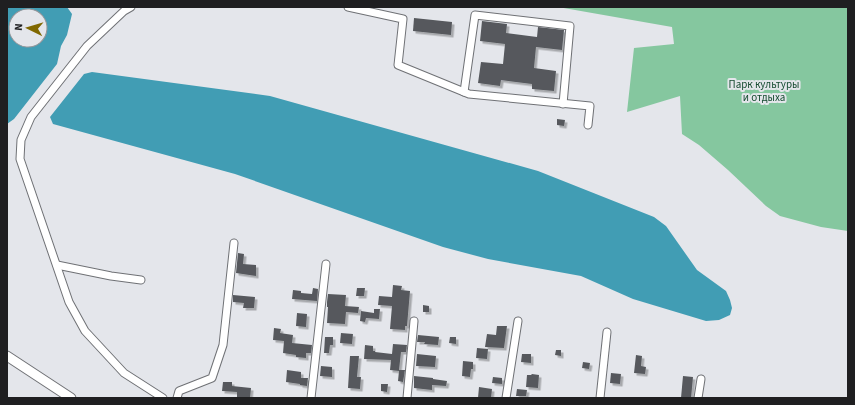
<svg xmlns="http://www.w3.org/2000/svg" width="855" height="405" font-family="'Source Sans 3',sans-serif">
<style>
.green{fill:#85c79f}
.water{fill:#419db4;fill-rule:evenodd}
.building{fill:#56595d;filter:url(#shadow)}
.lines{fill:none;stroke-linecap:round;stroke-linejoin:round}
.minor-casing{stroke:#6f7175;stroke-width:9}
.major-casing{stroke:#6f7175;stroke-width:11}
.minor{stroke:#fff;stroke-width:7}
.major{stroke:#fff;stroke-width:9}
.labels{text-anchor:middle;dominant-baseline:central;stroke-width:4;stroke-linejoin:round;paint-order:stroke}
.park-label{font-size:11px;fill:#154b30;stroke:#e4e6eb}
</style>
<defs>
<filter id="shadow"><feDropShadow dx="2.5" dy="2.5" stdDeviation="0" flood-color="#0004"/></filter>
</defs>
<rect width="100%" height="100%" fill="#e4e6eb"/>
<path class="green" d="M558 7H848V231L821 227 780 216 766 206 728 170 699 145 682 134 680 96 627 112 634 48 674 44 672 27Z"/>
<g class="water">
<path d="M7 7H67L72 14 67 35 61 46 57 64 14 119 7 124ZM16 16H40V40H16Z"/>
<path d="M92 72 270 96 538 171 654 217 666 226 697 270 726 291 730 300 732 308 730 315 719 320 706 321 633 299 581 276 488 259 443 247 235 174 53 124 50 117 84 74Z"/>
</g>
<g class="building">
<path d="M414 18 452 22 451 35 413 31Z"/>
<path d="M482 21 507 24 506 33 537 37 538 27 564 30 562 50 536 47 534 68 556 71 554 91 532 89V84L501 80 500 86 478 83 481 62 503 64 505 44 480 41Z"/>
<path d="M557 119 565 120 564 126 557 125Z"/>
<path d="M238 253 244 254 243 264 256 265V276L236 273Z"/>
<path d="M393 285 402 286 401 290 410 291 407 326H405V330L390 329 392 306 378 305 379 296 392 297Z"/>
<path d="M313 288 318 289 317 301 292 299 293 290 301 291V293L312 294Z"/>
<path d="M357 288H365L364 296H356Z"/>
<path d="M328 294 346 295 345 306 359 307 358 313 346 312 345 324 327 323 328 307H327V302Z"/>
<path d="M233 295 255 297 254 308H243L244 303 233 302Z"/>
<path d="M423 305 429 306V312H423Z"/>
<path d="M374 309H380L379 319 366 318 365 322 360 321 361 311 374 313Z"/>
<path d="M297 313 307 314 306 327 296 326Z"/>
<path d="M497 326H507L504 348 485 347 487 334 496 335Z"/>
<path d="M274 328 281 329 280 333 293 335 292 343 312 345 311 353H306V358L296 357V355L283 353 284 341 273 340Z"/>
<path d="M341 333 353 334 352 344 340 343Z"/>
<path d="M418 335 439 337 438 345 424 344 425 342H417Z"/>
<path d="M325 337H333V345H330L329 353H324Z"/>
<path d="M450 337H456V344L449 343Z"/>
<path d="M393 344 407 345 406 352H401L399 370H405L403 382 398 381 399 371 390 370 391 360 364 359 365 345 373 346V351H375V352L392 354Z"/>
<path d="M477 348 488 349 487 359 476 358Z"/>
<path d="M556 350H561V356L555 355Z"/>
<path d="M417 354 436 356 435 367 416 366Z"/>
<path d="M522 354H531V363L521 362Z"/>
<path d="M636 355 642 356 641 366 646 367 645 374 634 373Z"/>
<path d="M350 356H359L357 377H361L360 389 348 388Z"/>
<path d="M463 361 473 362V369H471L470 377 462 376Z"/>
<path d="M583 362 590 363 589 369 582 368Z"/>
<path d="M321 366 332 367V377L320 376Z"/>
<path d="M287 370 301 372V378H308L307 386 300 385V384L286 382Z"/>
<path d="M611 373 621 374 620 384 610 383Z"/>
<path d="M532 374 539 375 538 388 526 387 527 375H531Z"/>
<path d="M414 376 433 378V379L447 381 446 386 432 385V390L414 388Z"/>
<path d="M683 376 693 377 691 398H681Z"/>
<path d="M493 377 502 378V384L492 383Z"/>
<path d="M223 382H232V386L251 388 250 398H237V392L222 391Z"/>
<path d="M381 384H388L387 392 381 391Z"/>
<path d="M479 387 492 389 491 398H478Z"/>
<path d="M517 389 527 390 526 396H516Z"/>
</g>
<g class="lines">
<g class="minor-casing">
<g id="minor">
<path d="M131 7 124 11 87 46 31 117 21 140 20 159 69 302 85 331 124 373 163 398"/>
<path d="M348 7 403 19 398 65 469 94 590 106 588 125"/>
<path d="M464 92 475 15 570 26 563 104"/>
<path d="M57 265 111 276 141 280"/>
<path d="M177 398 179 391 212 378 223 345 234 243"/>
<path d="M311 398 326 264"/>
<path d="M407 398 414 321"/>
<path d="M506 398 518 321"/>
<path d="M600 398 607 332"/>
<path d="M698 398 701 379"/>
</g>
</g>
<g class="major-casing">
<path id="major" d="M7 356 71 398"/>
</g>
<use href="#minor" class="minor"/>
<use href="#major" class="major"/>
</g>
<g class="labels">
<g class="park-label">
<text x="764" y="84">Парк культуры<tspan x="764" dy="13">и отдыха</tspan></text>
</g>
</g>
<rect width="855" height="405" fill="none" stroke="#1f1f21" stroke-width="16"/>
<g transform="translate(28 28) rotate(275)"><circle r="19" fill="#e4e6eb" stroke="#95969a"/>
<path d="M0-3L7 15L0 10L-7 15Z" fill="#806800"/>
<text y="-6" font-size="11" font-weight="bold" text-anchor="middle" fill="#1f1f21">N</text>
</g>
</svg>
